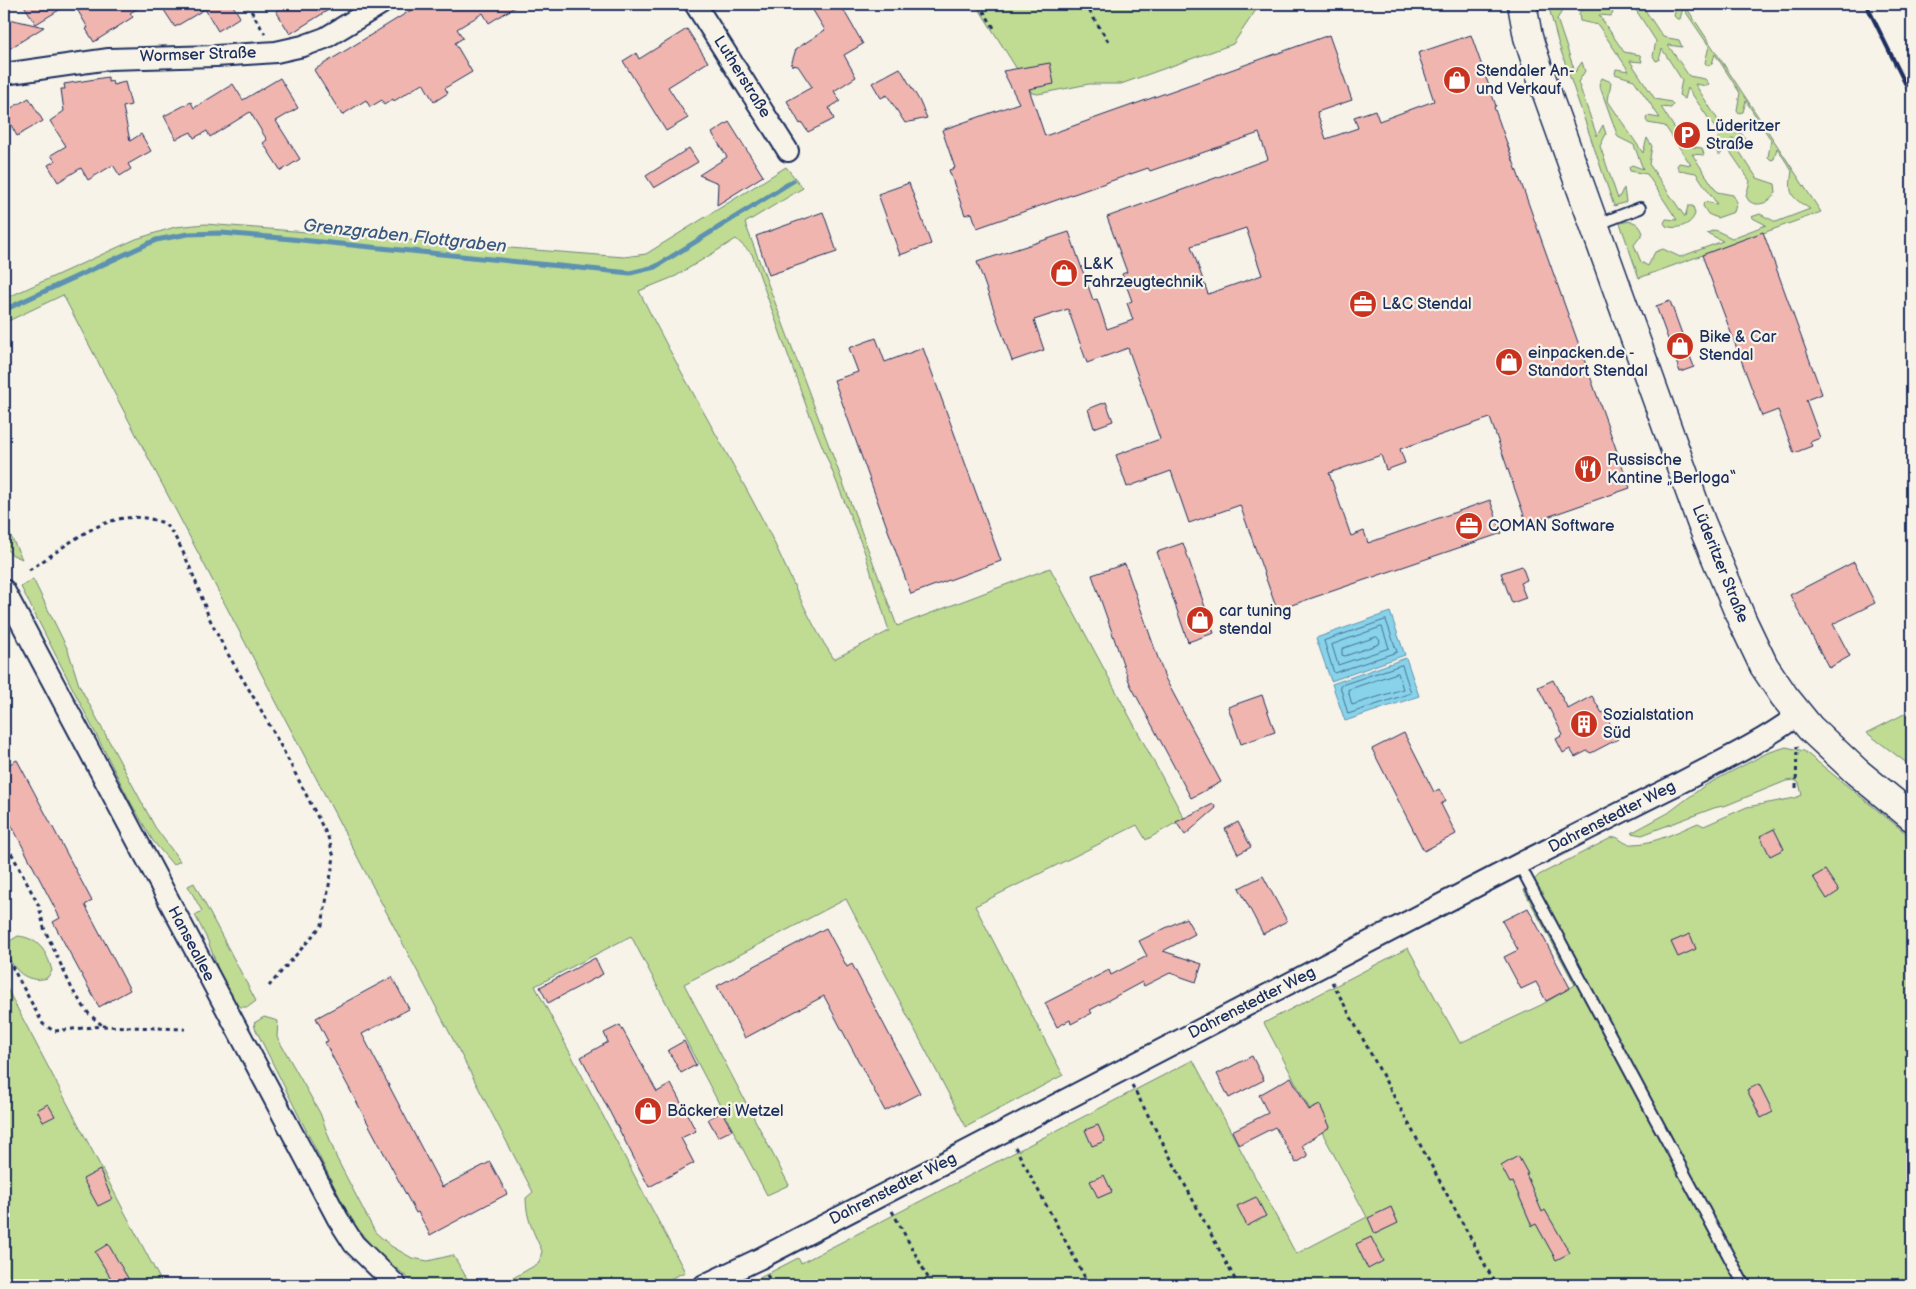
<svg xmlns="http://www.w3.org/2000/svg" width="1916" height="1289" font-family="'Balsamiq Sans',sans-serif">
<style>
.green{fill:#c0db92;stroke:#6e8578;fill-rule:evenodd}
.water{fill:#88d3e9;stroke:#5c91b1}
.lines{fill:none;stroke-linecap:round;stroke-linejoin:round}
.shore{stroke:#477196;stroke-width:1}
.stream{stroke:#5c91b1;stroke-width:5}
.building{fill:#f0b5af;stroke:#1b2f5e;fill-rule:evenodd}
.lane-casing{stroke:#1b2f5e;stroke-width:14}
.street-casing{stroke:#1b2f5e;stroke-width:24}
.secondary-casing{stroke:#1b2f5e;stroke-width:31}
.path{stroke:#1b2f5e;stroke-width:3;stroke-dasharray:4 4;stroke-linecap:butt}
.lane{stroke:#f7f3e8;stroke-width:10}
.street{stroke:#f7f3e8;stroke-width:20}
.secondary{stroke:#f7f3e8;stroke-width:28}
.rail{stroke:#1b2f5e;stroke-width:4}
.labels{text-anchor:middle;dominant-baseline:central;stroke-width:4.5;stroke-linejoin:round;paint-order:stroke}
.street-label{font-size:16px;fill:#1b2f5e;stroke:#f7f3e8}
.poi-label{font-size:16px;fill:#1b2f5e;stroke:#f7f3e8;text-anchor:start}
.water-label{font-size:18px;font-style:italic;fill:#365881;stroke:#f7f3e8}
</style>
<rect width="100%" height="100%" fill="#f7f3e8"/>
<filter id="ink" filterUnits="userSpaceOnUse"><feTurbulence type="fractalNoise" baseFrequency=".02" numOctaves="2"/><feDisplacementMap in="SourceGraphic" scale="10" xChannelSelector="R" yChannelSelector="G"/><feConvolveMatrix kernelMatrix="1 2 1 2 8 2 1 2 1" color-interpolation-filters="sRGB"/></filter>
<g filter="url(#ink)">
<g class="green">
<path d="M976 4H1260L1233 44 1121 84H1089L1038 94 1032 93Z"/>
<path d="M1548 4H1563L1564 8 1557 19 1575 72 1582 62 1585 71 1578 82 1597 136 1603 125 1606 134 1600 146 1618 199 1624 188 1626 202 1614 206 1558 42Z"/>
<path d="M1587 4H1607L1613 13 1611 16 1599 15 1624 52 1640 55 1642 62 1630 61 1655 99 1671 102 1673 105 1671 108 1661 107 1686 146 1702 148 1704 155 1692 154 1717 192 1733 195 1737 202 1734 212 1717 218 1708 214 1703 206 1704 202 1717 204 1696 173 1679 170 1677 166 1679 163 1691 165 1665 126 1648 123 1646 120 1647 116 1660 118 1634 80 1615 74 1616 69 1629 71 1598 25 1580 21 1579 13Z"/>
<path d="M1632 4H1641L1663 37 1679 40 1682 47 1668 45 1689 76 1705 79 1709 84 1707 86 1695 84 1725 131 1742 134 1747 142 1731 139 1757 178 1775 184 1776 192C1771 202 1758 208 1749 201L1746 196 1750 181 1724 143 1721 154H1718L1715 149 1719 134 1688 88 1685 99 1679 95 1682 80 1662 49 1659 60 1656 61 1653 56 1656 41Z"/>
<path d="M1677 4H1684L1821 212 1639 278 1620 223C1632 220 1638 221 1643 233L1634 245 1641 262 1648 266 1655 252 1663 249 1680 257 1723 241 1707 233 1715 230 1732 238 1766 225 1751 217 1760 214 1776 222 1810 209C1791 197 1788 195 1792 171L1777 148 1774 159 1771 160 1768 157 1771 140 1746 101 1743 112 1739 113 1737 110 1740 93 1715 54 1712 64 1708 66 1705 63 1709 46 1683 8 1680 19H1677L1674 16Z"/>
<path d="M1602 78 1611 82 1608 101 1643 153 1647 138 1652 146 1649 164 1685 217 1688 206H1693L1695 214C1691 226 1676 230 1666 226L1664 223 1666 219 1677 220 1647 174 1630 171 1629 167 1632 165 1643 169 1634 145 1618 137 1599 84Z"/>
<path d="M786 167 803 188 745 223 897 626 1050 568 1184 818 1146 840 1137 825 975 906 1063 1075 966 1127 846 899 684 984 789 1185 767 1195 631 936 535 986 685 1272 657 1285H501L539 1263 542 1251C534 1233 526 1219 526 1198L533 1192 63 295 4 323V299L136 239 175 227 205 224 624 257 646 254ZM736 239 752 254 807 408 865 553 889 631 834 659C806 618 788 569 765 524 724 446 678 370 639 291L676 276Z"/>
<path d="M4 522 22 559 11 554 4 546Z"/>
<path d="M33 579 68 650 79 685 155 827 180 861 173 865 153 841 131 803 21 587Z"/>
<path d="M1912 710V767L1867 733Z"/>
<path d="M1786 747 1804 751 1912 838V1285H1748L1533 881 1539 875 1611 838 1616 837C1622 840 1625 845 1633 844 1654 844 1679 831 1698 823L1704 826 1747 807 1795 798 1802 795 1799 783 1794 780 1786 781 1727 805 1714 808 1642 835 1631 833 1668 813 1704 786 1767 753Z"/>
<path d="M194 883 256 1001 248 1007H241L236 1004 223 983 208 941 195 915 202 911 188 886Z"/>
<path d="M1526 888 1739 1285H746L798 1258 801 1263 1193 1060 1296 1254 1367 1217 1264 1023 1408 948 1460 1043 1541 1005 1575 985 1524 890Z"/>
<path d="M18 936C38 938 47 951 52 971L47 978C24 985 8 965 5 944Z"/>
<path d="M4 983 163 1285H4Z"/>
<path d="M264 1017 278 1021 277 1037 320 1113 337 1159 375 1232 391 1246 412 1258 428 1261 453 1255 471 1285H416L373 1248 351 1220 255 1028 254 1023Z"/>
</g>
<g class="water">
<path d="M1390 612 1405 655 1331 681 1316 638Z"/>
<path d="M1406 658 1419 696 1345 721 1332 684Z"/>
</g>
<g class="lines">
<g class="shore">
<path d="M1386 620 1397 652 1334 673 1324 641Z"/>
<path d="M1382 627 1389 648 1338 665 1332 645Z"/>
<path d="M1377 637 1380 641 1379 644 1345 656 1342 655V649Z"/>
<path d="M1402 665 1411 693 1348 714 1340 686Z"/>
<path d="M1398 673 1403 689 1352 705 1348 690Z"/>
</g>
<path class="stream" d="M4 310 156 240 188 234 222 233 281 238 630 273 655 267 793 181"/>
</g>
<g class="building">
<path d="M23 4H69L36 24Z"/>
<path d="M74 4H145L130 13 133 17 94 42 86 29 88 28Z"/>
<path d="M160 4H232L240 17 218 31 205 9 175 27Z"/>
<path d="M287 4H338L290 34 276 11Z"/>
<path d="M421 4H520L489 23 483 13 457 29 463 38 455 43 472 72 445 88 448 93 434 102 423 83 394 101 393 99 384 105 382 100 370 107 366 100 342 115 314 70Z"/>
<path d="M809 4H840L863 44 844 55 856 77 834 91 840 101 829 108 834 119 808 132 802 123 800 124 787 101 812 87 798 66 791 65 796 49 825 30Z"/>
<path d="M9 19 44 27 4 52V23Z"/>
<path d="M687 29 708 62 668 87 688 118 666 131 623 61 636 53 639 59Z"/>
<path d="M1329 35 1352 100 1317 112 1326 139 1358 128 1354 117 1375 110 1379 121 1434 101 1418 53 1471 35 1496 106 1494 107 1630 488 1527 524 1490 418 1400 449 1405 463 1386 470 1381 455 1329 473 1351 536 1364 531 1368 543 1490 500 1502 533 1277 610 1240 505 1189 523 1171 471 1127 487 1116 455 1160 439 1128 348 1087 363 1068 309 1034 320 1044 350 1012 361 977 262 1069 232 1093 300 1097 299 1107 329 1133 320 1127 303 1132 301 1122 274 1127 272 1107 217 1268 159 1259 133 1150 171 1148 168 977 228 972 213 965 215 949 170 955 168 942 130 1019 103 1003 71 1050 63 1054 84 1029 89 1045 136ZM1246 228 1262 275 1208 294 1191 246Z"/>
<path d="M900 68 919 100 927 118 905 123 887 95 881 98 872 83Z"/>
<path d="M108 77V82L112 81 113 85 125 82 131 105 123 107 130 141 141 134 151 151 128 164 131 169 120 176 113 165 88 180 81 168 58 182 48 165 55 161 51 155 66 146 50 121 64 111 61 89H65L64 84Z"/>
<path d="M280 78 298 108 276 121 300 159 281 171 263 143 267 140 250 112 210 137 207 131 194 138 191 132 176 139 164 116 191 102 194 108 233 84 243 100Z"/>
<path d="M29 98 43 121 17 136 4 112Z"/>
<path d="M729 122 763 176 717 205 718 183 699 175 727 157 712 133Z"/>
<path d="M689 148 698 162 654 188 646 176Z"/>
<path d="M909 183 931 244 900 255 878 194Z"/>
<path d="M823 212 837 252 769 275 756 236Z"/>
<path d="M1763 232 1822 394 1806 400 1820 438 1810 442 1812 446 1794 453 1778 410 1762 416 1702 255Z"/>
<path d="M1670 301 1694 367 1680 372 1656 306Z"/>
<path d="M876 338 885 362 923 348 1001 561 911 594 834 380 858 372 849 348Z"/>
<path d="M1106 402 1113 421 1094 428 1088 409Z"/>
<path d="M1183 543 1214 633 1188 642 1157 552Z"/>
<path d="M1854 562 1875 603 1833 624 1850 656 1829 668 1790 595Z"/>
<path d="M1125 564 1165 678 1221 782 1191 798 1130 684 1092 575Z"/>
<path d="M1522 566 1527 580 1520 583 1526 598 1512 603 1501 573Z"/>
<path d="M1553 680 1568 709 1592 696 1602 713 1604 712 1618 739 1591 753 1587 751 1575 757 1570 749 1563 753 1556 739 1563 735 1538 687Z"/>
<path d="M1262 695 1275 732 1241 744 1228 707Z"/>
<path d="M1404 733 1434 792 1439 789 1446 801 1441 804 1456 834 1424 851 1372 749Z"/>
<path d="M17 760 92 901 85 905 130 990 99 1007 53 922 60 918 4 811V767Z"/>
<path d="M1213 804 1216 808 1185 835 1176 822Z"/>
<path d="M1238 822 1251 847 1238 854 1225 829Z"/>
<path d="M1774 829 1784 849 1770 856 1760 836Z"/>
<path d="M1825 870 1839 891 1827 899 1813 877Z"/>
<path d="M1263 876 1287 921 1263 934 1239 888Z"/>
<path d="M1528 908 1570 988 1546 1001 1536 982 1521 989 1504 957 1518 950 1502 921Z"/>
<path d="M1186 918 1195 934 1163 951 1202 964 1196 982 1170 973 1144 986 1142 982 1090 1010 1092 1013 1071 1024 1070 1020 1057 1027 1045 1003 1109 970 1111 975 1147 956 1139 941Z"/>
<path d="M826 928 847 967 852 964 920 1093 885 1111 824 996 745 1038 717 986Z"/>
<path d="M1690 934 1696 949 1678 957 1671 942Z"/>
<path d="M595 958 603 974 548 1003 540 987Z"/>
<path d="M392 977 409 1009 362 1034 442 1187 490 1162 507 1194 430 1235 418 1212 416 1213 333 1058 325 1042 328 1041 316 1018Z"/>
<path d="M620 1025 657 1092 671 1084 696 1131 681 1138 694 1163 649 1187 581 1057 608 1042 604 1033Z"/>
<path d="M684 1041 696 1065 681 1073 668 1050Z"/>
<path d="M1252 1056 1264 1080 1229 1098 1217 1074Z"/>
<path d="M1291 1077 1309 1110 1320 1105 1330 1127 1302 1145 1308 1156 1296 1163 1275 1127 1239 1145 1232 1131 1268 1113 1259 1095Z"/>
<path d="M1759 1084 1773 1112 1761 1118 1747 1090Z"/>
<path d="M48 1104 55 1116 43 1122 37 1110Z"/>
<path d="M722 1112 732 1130 718 1137 708 1119Z"/>
<path d="M1098 1125 1105 1141 1092 1146 1085 1130Z"/>
<path d="M1518 1156 1528 1174H1526L1542 1212 1545 1210 1570 1253 1556 1260 1536 1224 1532 1226 1513 1182 1510 1183 1501 1166Z"/>
<path d="M100 1170 112 1199 98 1206 83 1179Z"/>
<path d="M1104 1175 1112 1192 1098 1198 1090 1181Z"/>
<path d="M1256 1197 1266 1216 1247 1226 1237 1206Z"/>
<path d="M1391 1207 1398 1223 1375 1234 1368 1218Z"/>
<path d="M1371 1237 1383 1261 1368 1269 1356 1244Z"/>
<path d="M108 1244 132 1285H115L95 1252Z"/>
</g>
<g class="lines">
<g class="lane-casing">
<g id="lane">
<path d="M1596 225 1640 208"/>
<path d="M1519 864 1744 1285"/>
</g>
</g>
<g class="street-casing">
<g id="street">
<path d="M695 4 788 151"/>
<path d="M4 74 109 59 216 56 276 52 303 46 325 38 381 4"/>
<path d="M4 590 338 1219 354 1244 396 1285"/>
<path d="M704 1285 759 1259 1519 864C1571 838 1623 811 1676 785 1717 763 1761 743 1798 715"/>
</g>
</g>
<g class="secondary-casing">
<path id="secondary" d="M1522 4 1528 37 1540 74 1701 522 1742 620 1764 666 1784 696 1810 728 1857 772 1912 817"/>
</g>
<g class="path">
<path d="M247 4 265 34"/>
<path d="M979 4 996 31"/>
<path d="M1085 4 1108 41"/>
<path d="M29 570C69 546 109 503 161 522 178 528 201 596 208 615 224 651 246 683 265 717 287 756 307 797 328 837L334 857 322 925 269 986"/>
<path d="M1796 788 1797 746"/>
<path d="M4 839 39 906 44 928 73 991 89 1014 103 1026"/>
<path d="M4 952 43 1024 54 1031 103 1026 185 1029"/>
<path d="M1332 982 1496 1285"/>
<path d="M1132 1085 1238 1285"/>
<path d="M1015 1147 1089 1285"/>
<path d="M892 1211 932 1285"/>
<path d="M767 1275 773 1285"/>
</g>
<use href="#lane" class="lane"/>
<use href="#street" class="street"/>
<use href="#secondary" class="secondary"/>
<g class="rail">
<path d="M1866 4 1912 97"/>
<path d="M1909 4 1912 11"/>
</g>
</g>
</g>
<defs>
<g id="shop-disc" transform="scale(1.4375)"><circle r="9.5" fill="#c8321e" stroke="#f7f3e8"/><path d="M-5-2.5h2.3a2.7 3.5 0 0 1 5.4 0H5L5.5 6h-11ZM-1.5-2.5h3a1.5 2.3 0 0 0-3 0Z" fill="#fff"/></g>
<g id="parking-disc" transform="scale(1.4375)"><circle r="9.5" fill="#c8321e" stroke="#f7f3e8"/><path d="M-3.5-5.5H1a3.5 3.5 0 0 1 0 7H-1V5.5H-3.5ZM-1-3.4V-.6H.8a1.4 1.4 0 0 0 0-2.8Z" fill="#fff"/></g>
<g id="office-disc" transform="scale(1.4375)"><circle r="9.5" fill="#c8321e" stroke="#f7f3e8"/><path d="M-6-3h4V-5.5h4V-3h4V5H-6ZM-1-4.5V-3h2v-1.5ZM-6 0V1H6V0Z" fill="#fff"/></g>
<g id="restaurant-disc" transform="scale(1.4375)"><circle r="9.5" fill="#c8321e" stroke="#f7f3e8"/><path d="M-5-6h1v4h1v-4h1v4h1v-4h1v5L-1.5 .5V6h-2V.5L-5-1ZM5-6V6H3V1.5H1.5Q1.5-4 5-6Z" fill="#fff"/></g>
<g id="building-disc" transform="scale(1.4375)"><circle r="9.5" fill="#c8321e" stroke="#f7f3e8"/><path d="M-4-6H4V6H1V3H-1V6H-4ZM-2.5-4.3h1.7v1.8h-1.7ZM.8-4.3h1.7v1.8H.8ZM-2.5-1h1.7V.8h-1.7ZM.8-1h1.7V.8H.8Z" fill="#fff"/></g>
</defs>
<g fill-rule="evenodd">
<use href="#shop-disc" x="1457" y="80"/>
<use href="#parking-disc" x="1687" y="135"/>
<use href="#shop-disc" x="1064" y="273"/>
<use href="#office-disc" x="1363" y="304"/>
<use href="#shop-disc" x="1680" y="346"/>
<use href="#shop-disc" x="1509" y="362"/>
<use href="#restaurant-disc" x="1588" y="469"/>
<use href="#office-disc" x="1469" y="526"/>
<use href="#shop-disc" x="1200" y="620"/>
<use href="#building-disc" x="1584" y="724"/>
<use href="#shop-disc" x="648" y="1111"/>
</g>
<g class="labels">
<g class="street-label">
<text transform="translate(198 55) rotate(-2)">Wormser Straße</text>
<text transform="translate(742 77) rotate(58)">Lutherstraße</text>
<text transform="translate(1720 564) rotate(68)">Lüderitzer Straße</text>
<text transform="translate(1612 817) rotate(-27)">Dahrenstedter Weg</text>
<text transform="translate(191 944) rotate(62)">Hanseallee</text>
<text transform="translate(1252 1003) rotate(-27)">Dahrenstedter Weg</text>
<text transform="translate(893 1189) rotate(-27)">Dahrenstedter Weg</text>
</g>
<g class="poi-label">
<text x="1476" y="71">Stendaler An-<tspan x="1476" dy="18">und Verkauf</tspan></text>
<text x="1706" y="126">Lüderitzer<tspan x="1706" dy="18">Straße</tspan></text>
<text x="1083" y="264">L&amp;K<tspan x="1083" dy="18">Fahrzeugtechnik</tspan></text>
<text x="1382" y="304">L&amp;C Stendal</text>
<text x="1699" y="337">Bike &amp; Car<tspan x="1699" dy="18">Stendal</tspan></text>
<text x="1528" y="353">einpacken.de -<tspan x="1528" dy="18">Standort Stendal</tspan></text>
<text x="1607" y="460">Russische<tspan x="1607" dy="18">Kantine „Berloga“</tspan></text>
<text x="1488" y="526">COMAN Software</text>
<text x="1219" y="611">car tuning<tspan x="1219" dy="18">stendal</tspan></text>
<text x="1603" y="715">Sozialstation<tspan x="1603" dy="18">Süd</tspan></text>
<text x="667" y="1111">Bäckerei Wetzel</text>
</g>
<g class="water-label">
<text transform="translate(405 236) rotate(6)">Grenzgraben Flottgraben</text>
</g>
</g>
<rect width="1916" height="1289" fill="none" stroke="#f7f3e8" stroke-width="20"/>
<rect x="10" y="10" width="1896" height="1269" fill="none" stroke="#1b2f5e" stroke-width="2" filter="url(#ink)"/>
</svg>
